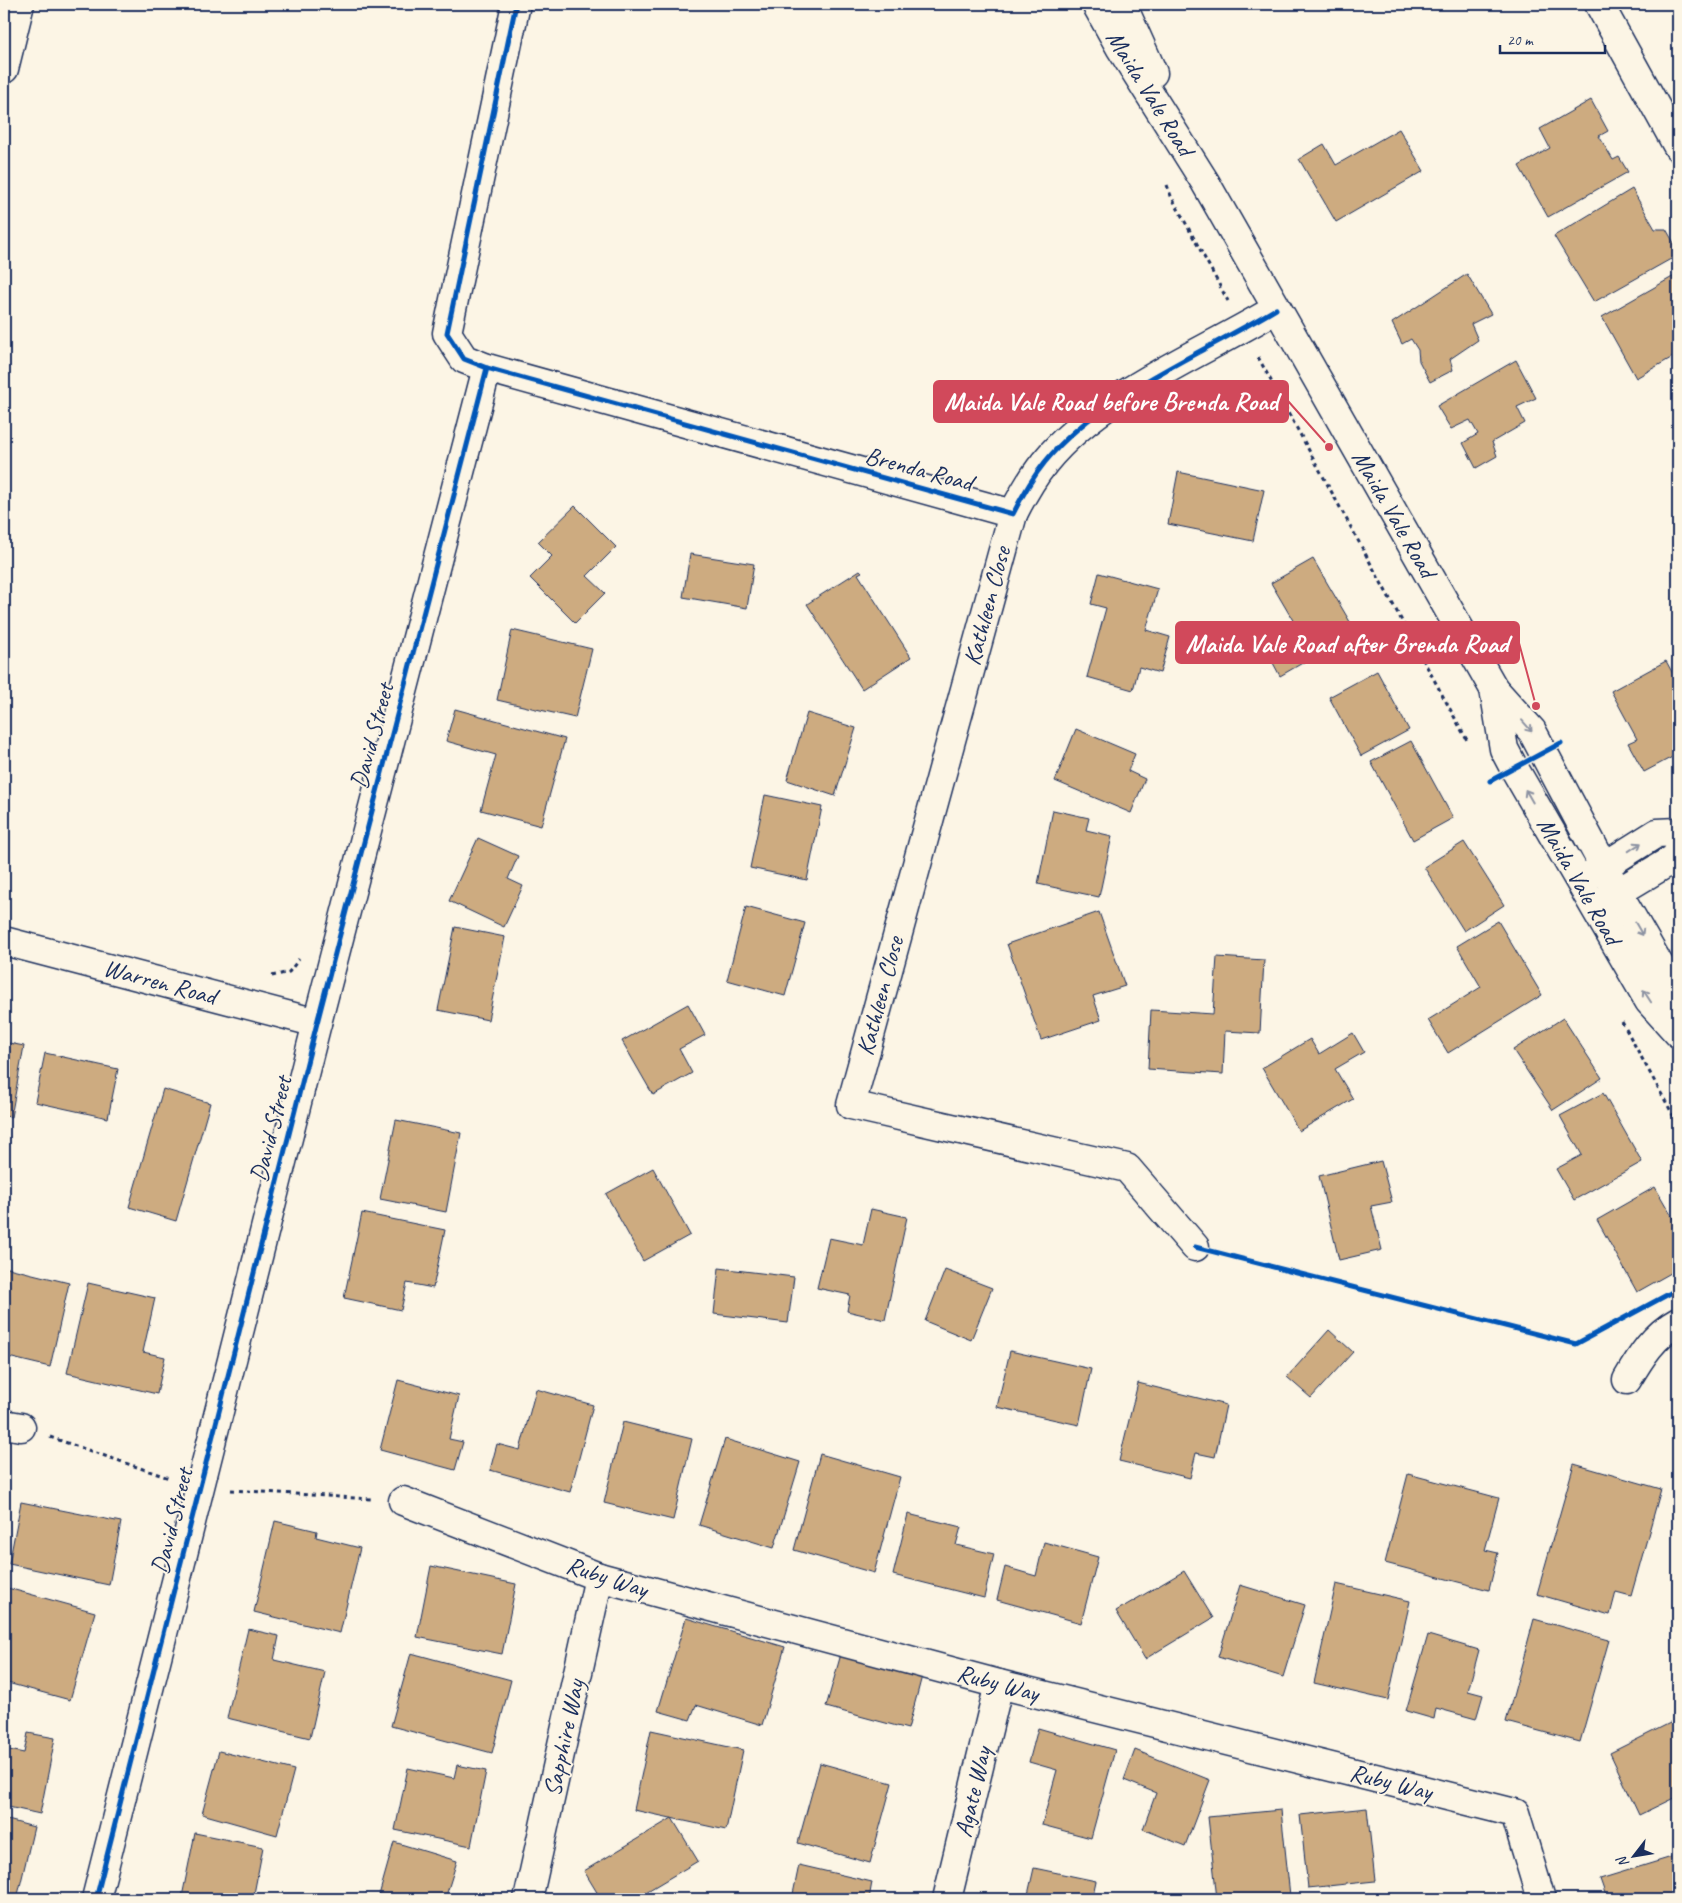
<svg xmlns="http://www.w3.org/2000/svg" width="1682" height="1903" font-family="Caveat,sans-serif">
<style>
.building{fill:#cdab80;stroke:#1b2f5e}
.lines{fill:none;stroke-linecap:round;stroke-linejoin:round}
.minor-casing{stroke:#1b2f5e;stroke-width:31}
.major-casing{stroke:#1b2f5e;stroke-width:31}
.path{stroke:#1b2f5e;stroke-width:3;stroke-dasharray:4 4;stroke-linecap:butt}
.minor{stroke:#fcf5e5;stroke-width:28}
.major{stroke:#fcf5e5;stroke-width:28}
.cycleway-casing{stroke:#fcf5e5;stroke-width:8}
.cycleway{stroke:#0057b8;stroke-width:5}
.oneway{stroke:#8c92a2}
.labels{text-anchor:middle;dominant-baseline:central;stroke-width:4;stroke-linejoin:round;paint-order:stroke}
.street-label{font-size:25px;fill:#1b2f5e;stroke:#fcf5e5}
.leader{fill:none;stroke:#d1495b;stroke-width:2}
.callout-dot{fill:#d1495b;stroke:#fcf5e5;stroke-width:2}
.callout{fill:#d1495b;stroke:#d1495b;stroke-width:2}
.callout-label{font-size:26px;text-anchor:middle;font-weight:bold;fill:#fff}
</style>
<rect width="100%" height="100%" fill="#fcf5e5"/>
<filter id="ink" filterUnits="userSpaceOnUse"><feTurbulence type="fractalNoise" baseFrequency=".02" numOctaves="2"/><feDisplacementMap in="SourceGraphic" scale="10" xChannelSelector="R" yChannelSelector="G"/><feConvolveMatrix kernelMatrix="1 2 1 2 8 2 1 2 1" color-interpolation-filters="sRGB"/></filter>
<g filter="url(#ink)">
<g class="building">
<path d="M1591 100 1608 131 1599 136 1613 160 1619 157 1628 172 1548 217 1519 166 1550 148 1540 129Z"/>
<path d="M1399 129 1424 171 1336 222 1299 159 1324 144 1336 165Z"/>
<path d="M1632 189 1655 229H1666L1678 250V255L1594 302 1554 236Z"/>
<path d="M1467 274 1491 314 1471 324 1478 340 1450 359 1453 370 1430 382 1419 361 1418 350 1411 339 1402 344 1392 323Z"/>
<path d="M1676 275 1678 280V354L1636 378 1602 317Z"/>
<path d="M1516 360 1536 398 1517 407 1525 423 1492 442 1497 456 1476 468 1463 443 1478 434 1470 420 1451 429 1437 406Z"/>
<path d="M1178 472 1264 490 1253 541 1168 524Z"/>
<path d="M575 506 616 547 587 576 605 593 575 623 530 578 552 556 538 542Z"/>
<path d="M690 554 754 564 747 608 683 597Z"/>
<path d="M1313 559 1356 632 1280 676 1265 648 1298 629 1271 583Z"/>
<path d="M860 570 862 572 858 574 911 657 862 689 807 604Z"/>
<path d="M1099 573 1158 589 1146 630 1170 637 1160 673 1139 667 1133 690 1087 677 1106 608 1091 604Z"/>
<path d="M512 630 592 649 575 718 497 700Z"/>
<path d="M1666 661 1678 683V754L1644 772 1628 743 1637 739 1611 691Z"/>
<path d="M1377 671 1409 730 1361 756 1329 697Z"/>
<path d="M455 709 565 739 541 826 481 810 496 755 446 741Z"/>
<path d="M807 713 856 728 835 796 787 780Z"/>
<path d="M1076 729 1135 754 1128 771 1145 779 1131 813 1055 781Z"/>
<path d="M1411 741 1453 818 1413 840 1371 762Z"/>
<path d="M765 795 822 807 807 880 750 868Z"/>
<path d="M1053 810 1089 818 1086 830 1112 836 1099 897 1038 884Z"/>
<path d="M478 838 518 856 508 879 523 886 504 927 449 901Z"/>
<path d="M1464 842 1504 905 1464 931 1424 867Z"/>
<path d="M746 907 805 923 785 996 727 980Z"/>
<path d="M1099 912 1125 986 1093 996 1101 1020 1041 1040 1007 944Z"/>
<path d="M1498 921 1542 995 1448 1053 1428 1020 1481 987 1457 946Z"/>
<path d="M455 927 505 937 488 1020 438 1010Z"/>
<path d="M1217 957 1264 960 1260 1033 1225 1031 1223 1074 1148 1069 1151 1010 1213 1014Z"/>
<path d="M688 1004 705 1035 679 1049 692 1073 653 1095 622 1041Z"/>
<path d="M1563 1018 1602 1078 1553 1110 1513 1050Z"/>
<path d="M1353 1033 1364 1052 1335 1069 1353 1099 1299 1131 1262 1068 1310 1039 1319 1054Z"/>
<path d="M4 1042 24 1046 11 1117 4 1116Z"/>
<path d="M45 1053 118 1069 108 1118 35 1102Z"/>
<path d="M163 1089 210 1103 176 1221 129 1207Z"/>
<path d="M1603 1093 1642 1162 1574 1200 1556 1169 1582 1155 1560 1116Z"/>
<path d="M396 1120 461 1133 446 1212 380 1199Z"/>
<path d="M1381 1161 1392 1202 1371 1206 1382 1250 1339 1260 1319 1176Z"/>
<path d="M653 1168 690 1235 643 1261 606 1194Z"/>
<path d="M1655 1187 1678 1227V1269L1637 1292 1597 1220Z"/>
<path d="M871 1209 907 1217 885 1320 847 1311 850 1295 817 1288 829 1238 863 1245Z"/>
<path d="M362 1213 445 1230 433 1288 407 1283 401 1310 344 1298Z"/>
<path d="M4 1267 69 1283 50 1367 4 1356Z"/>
<path d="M719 1268 794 1277 788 1323 714 1314Z"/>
<path d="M945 1270 992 1288 971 1340 925 1321Z"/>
<path d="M88 1283 155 1298 143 1352 165 1357 157 1394 67 1373Z"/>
<path d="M1329 1330 1353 1352 1311 1398 1287 1377Z"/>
<path d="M1010 1351 1091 1369 1079 1425 997 1407Z"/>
<path d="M398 1380 459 1396 449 1439 463 1442 455 1470 380 1450Z"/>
<path d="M1138 1383 1226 1405 1215 1457 1196 1453 1190 1478 1119 1461Z"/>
<path d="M536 1389 593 1405 570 1492 490 1470 497 1444 520 1450Z"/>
<path d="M623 1422 692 1439 673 1520 604 1503Z"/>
<path d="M725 1439 800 1462 774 1548 699 1525Z"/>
<path d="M820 1454 900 1477 874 1573 794 1550Z"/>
<path d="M1574 1464 1661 1489 1631 1596 1616 1592 1610 1615 1537 1594Z"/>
<path d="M1408 1474 1499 1498 1485 1550 1498 1553 1489 1590 1385 1563Z"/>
<path d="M21 1502 121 1522 109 1585 9 1564Z"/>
<path d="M908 1514 961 1527 956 1545 994 1554 984 1598 893 1575Z"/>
<path d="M275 1521 317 1531 316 1537 360 1548 340 1633 254 1612Z"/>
<path d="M1044 1542 1098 1557 1081 1623 997 1600 1005 1567 1036 1576Z"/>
<path d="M431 1566 516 1584 502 1654 417 1637Z"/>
<path d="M1184 1571 1213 1618 1145 1659 1116 1611Z"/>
<path d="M1336 1584 1410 1601 1388 1700 1314 1683Z"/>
<path d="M1240 1585 1305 1605 1283 1677 1218 1657Z"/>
<path d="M4 1587 95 1612 70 1700 4 1682Z"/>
<path d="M686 1618 785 1647 762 1725 696 1705 690 1720 658 1711Z"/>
<path d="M1534 1619 1609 1640 1580 1742 1506 1722Z"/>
<path d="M248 1629 279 1636 274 1660 325 1672 310 1738 227 1718Z"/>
<path d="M1428 1635 1479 1650 1468 1691 1483 1695 1476 1719 1436 1708 1434 1719 1406 1711Z"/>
<path d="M411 1653 511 1680 492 1753 391 1726Z"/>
<path d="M841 1654 922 1676 908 1729 826 1707Z"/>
<path d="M1678 1719V1796L1639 1815 1610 1753Z"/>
<path d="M1038 1728 1115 1750 1091 1838 1042 1825 1057 1770 1029 1762Z"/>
<path d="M651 1730 743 1750 726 1830 634 1810Z"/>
<path d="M28 1733 55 1738 40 1814 4 1806V1749L24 1753Z"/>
<path d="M1135 1750 1210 1780 1185 1846 1143 1829 1156 1793 1124 1780Z"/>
<path d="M219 1751 294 1770 277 1835 202 1814Z"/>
<path d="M820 1763 892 1783 870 1863 798 1843Z"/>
<path d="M457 1765 486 1771 471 1846 395 1830 408 1768 454 1778Z"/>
<path d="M1367 1808 1375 1881 1308 1888 1300 1815Z"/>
<path d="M1281 1810 1290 1896 1217 1899 1208 1817Z"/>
<path d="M672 1818 698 1861 634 1899H601L584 1871Z"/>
<path d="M4 1819 34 1827 17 1899H4Z"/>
<path d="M195 1833 263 1847 253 1899 182 1897Z"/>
<path d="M394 1842 457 1861 446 1896 457 1899H378Z"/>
<path d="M1675 1856 1678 1867V1899H1607L1600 1879Z"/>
<path d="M799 1865 872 1882 869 1899H792Z"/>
<path d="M1034 1868 1096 1881 1092 1899H1027Z"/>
</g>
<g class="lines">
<g class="minor-casing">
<g id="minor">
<path d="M516 4 447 333 464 359 487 368 1013 514C1022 496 1032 478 1045 462 1100 394 1202 354 1276 309"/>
<path d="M1599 4 1678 147"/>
<path d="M4 69 20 4"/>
<path d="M1013 514 851 1105 1127 1168 1195 1247"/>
<path d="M1584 879 1657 833 1678 832"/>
<path d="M1597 905 1675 858 1678 852"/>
<path d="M4 941 317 1023"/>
<path d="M1627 1380C1641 1356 1654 1335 1678 1322"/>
<path d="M4 1424 21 1427"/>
<path d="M403 1501 599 1577 999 1684 1515 1813 1541 1899"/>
<path d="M96 1899 317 1023 487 368"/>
<path d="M528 1899 599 1577"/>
<path d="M947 1899 999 1684"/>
</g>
</g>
<g class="major-casing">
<g id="major">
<path d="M1096 4 1120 47 1205 182 1494 689 1532 731 1618 893 1675 992 1678 1012"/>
<path d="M1122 4 1153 73"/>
<path d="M1494 689 1504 749 1514 768 1649 1001 1678 1033"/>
</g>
</g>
<g class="path">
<path d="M1167 185 1171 196 1228 301"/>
<path d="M1258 357 1468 742"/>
<path d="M272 976 289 972 299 959"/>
<path d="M1622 1022 1678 1124"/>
<path d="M50 1437 169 1478"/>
<path d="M231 1490 372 1499"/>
</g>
<use href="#minor" class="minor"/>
<use href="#major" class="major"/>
<g class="cycleway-casing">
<g id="cycleway">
<path d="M516 4 447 333 464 359 487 368 1013 514C1022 496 1032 478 1045 462 1100 394 1202 354 1276 309"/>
<path d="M1490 781 1561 743"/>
<path d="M1195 1247 1576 1344 1678 1289"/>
<path d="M96 1899 317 1023 487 368"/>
</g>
</g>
<use href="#cycleway" class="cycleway"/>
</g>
<defs><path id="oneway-shaft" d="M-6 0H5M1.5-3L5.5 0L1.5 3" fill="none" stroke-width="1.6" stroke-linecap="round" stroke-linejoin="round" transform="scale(1.25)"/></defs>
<g class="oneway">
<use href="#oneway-shaft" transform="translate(1527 726) rotate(49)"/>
<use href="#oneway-shaft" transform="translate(1529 796) rotate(-120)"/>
<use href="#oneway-shaft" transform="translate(1635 847) rotate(-33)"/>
<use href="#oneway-shaft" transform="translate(1639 929) rotate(60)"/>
<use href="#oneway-shaft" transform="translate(1647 996) rotate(-123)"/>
</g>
</g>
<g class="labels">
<g class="street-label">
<text transform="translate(1150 93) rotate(58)">Maida Vale Road</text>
<text transform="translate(919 469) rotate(15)">Brenda Road</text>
<text transform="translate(1394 514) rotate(60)">Maida Vale Road</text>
<text transform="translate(987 606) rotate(-75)">Kathleen Close</text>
<text transform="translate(372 736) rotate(-75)">David Street</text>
<text transform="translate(1579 881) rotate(60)">Maida Vale Road</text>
<text transform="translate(160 982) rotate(15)">Warren Road</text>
<text transform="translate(880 996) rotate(-75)">Kathleen Close</text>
<text transform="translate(271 1129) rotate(-76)">David Street</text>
<text transform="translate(172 1521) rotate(-76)">David Street</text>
<text transform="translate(607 1577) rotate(18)">Ruby Way</text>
<text transform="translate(998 1683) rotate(15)">Ruby Way</text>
<text transform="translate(564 1738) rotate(-78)">Sapphire Way</text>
<text transform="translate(1391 1782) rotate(14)">Ruby Way</text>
<text transform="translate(973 1792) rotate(-77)">Agate Way</text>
</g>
</g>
<path class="leader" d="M1329 447L1288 401M1536 706L1519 643"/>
<g class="callout-dot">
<circle cx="1329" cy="447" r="5"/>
<circle cx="1536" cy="706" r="5"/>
</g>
<g class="callout">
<rect x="934" y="381" width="354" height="41" rx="5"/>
<rect x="1176" y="622" width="343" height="41" rx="5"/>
</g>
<g class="callout-label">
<text x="1111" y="410">Maida Vale Road before Brenda Road</text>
<text x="1347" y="652">Maida Vale Road after Brenda Road</text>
</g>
<rect width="1682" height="1903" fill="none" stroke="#fcf5e5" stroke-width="20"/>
<rect x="10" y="10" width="1662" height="1883" fill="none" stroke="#1b2f5e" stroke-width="2" filter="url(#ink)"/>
<g transform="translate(1634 1856) rotate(239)" stroke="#fcf5e5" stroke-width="4" paint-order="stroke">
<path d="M0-4L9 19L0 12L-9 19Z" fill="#1b2f5e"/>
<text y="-8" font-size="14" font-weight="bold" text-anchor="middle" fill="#1b2f5e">N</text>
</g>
<path d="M1500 45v8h105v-8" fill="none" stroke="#1b2f5e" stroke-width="2.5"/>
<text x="1507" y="45" font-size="15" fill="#1b2f5e" stroke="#fcf5e5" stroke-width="4" paint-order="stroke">20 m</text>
</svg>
